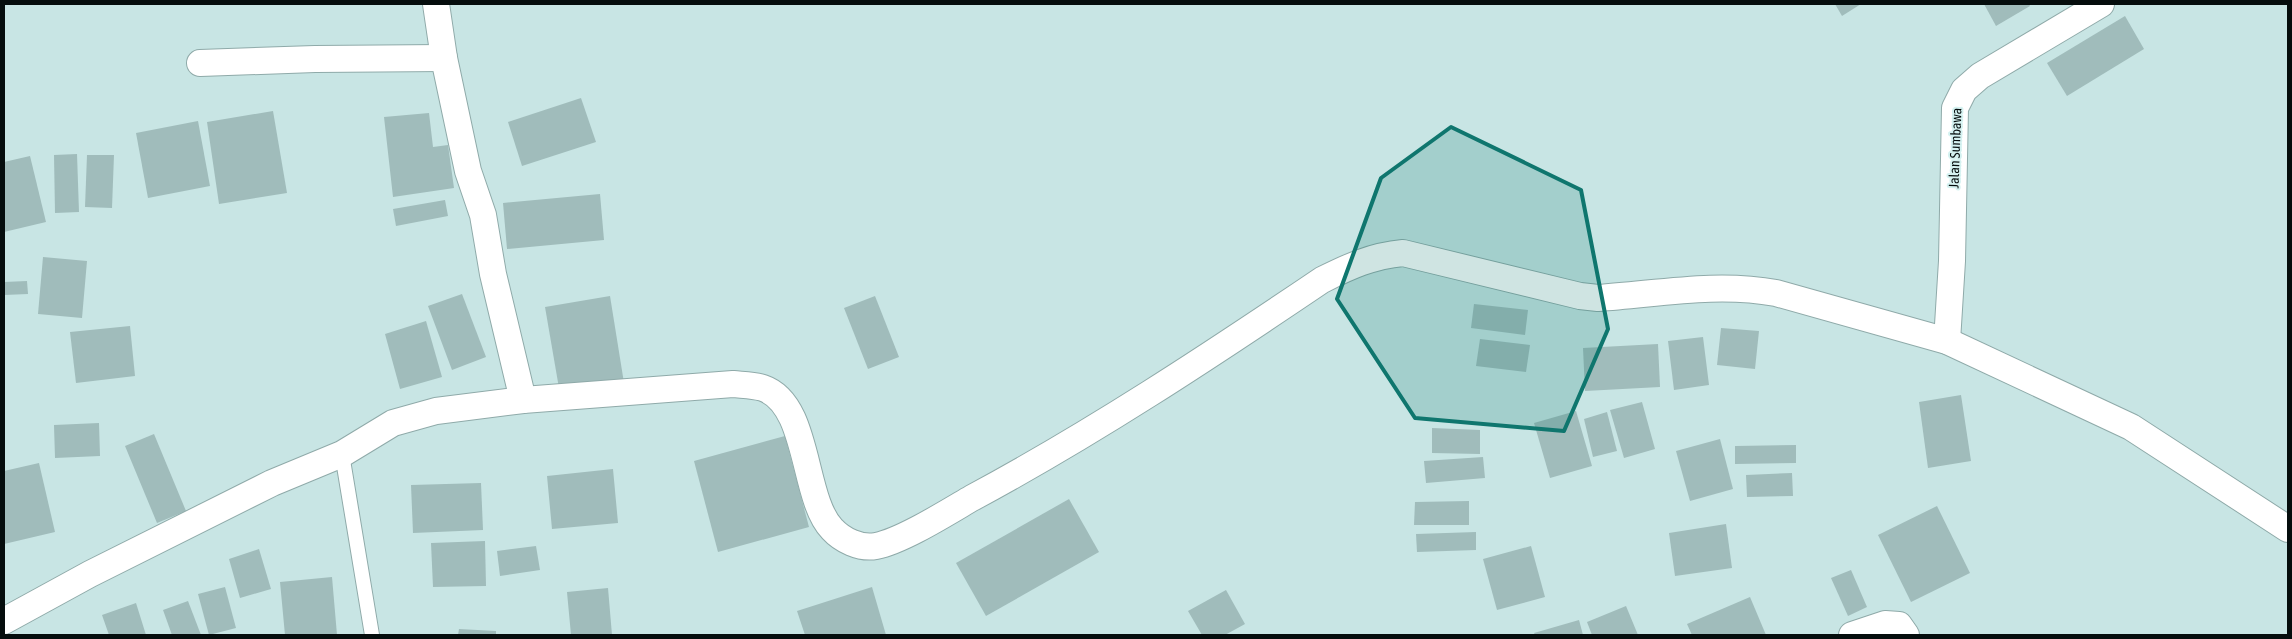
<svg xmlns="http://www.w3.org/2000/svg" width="2292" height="639" font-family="'Asap Condensed',sans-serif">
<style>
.building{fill:#a0bcbb}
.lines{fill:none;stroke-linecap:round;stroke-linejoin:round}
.lane-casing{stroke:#8faaa9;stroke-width:16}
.street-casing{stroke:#8faaa9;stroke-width:28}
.lane{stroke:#fff;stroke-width:14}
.street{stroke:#fff;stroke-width:26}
.marked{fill:#0f766e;fill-opacity:0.2;stroke:#0f766e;stroke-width:4;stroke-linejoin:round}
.labels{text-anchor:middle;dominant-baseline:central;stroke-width:4;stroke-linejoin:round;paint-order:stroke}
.street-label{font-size:14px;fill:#050d0d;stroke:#d5f2f1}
</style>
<rect width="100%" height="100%" fill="#c8e5e4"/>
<g class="building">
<path d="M1835 4H1861L1842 16Z"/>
<path d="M1984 4H2029L2030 6 1996 26Z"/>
<path d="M2125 16 2144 49 2067 96 2047 63Z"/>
<path d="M581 98 596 142 522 166 508 122Z"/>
<path d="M273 111 287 193 219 204 207 122Z"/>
<path d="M429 113 433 147 448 145 454 188 393 197 384 117Z"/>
<path d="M198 121 210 186 148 198 136 133Z"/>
<path d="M77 154 79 212 55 213 54 155Z"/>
<path d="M87 155H114L112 208 85 207Z"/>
<path d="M30 156 46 222 4 232V162Z"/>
<path d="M600 194 604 240 507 249 503 203Z"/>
<path d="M445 200 448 216 396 226 393 209Z"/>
<path d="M43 257 87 261 82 318 38 314Z"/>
<path d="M27 281 28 294 4 295V282Z"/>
<path d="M462 294 486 357 452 370 428 306Z"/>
<path d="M610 296 624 383 560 394 545 307Z"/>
<path d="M875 296 899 357 868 369 844 308Z"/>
<path d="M1474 304 1528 310 1525 335 1471 328Z"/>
<path d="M426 321 442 377 400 389 385 334Z"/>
<path d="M130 326 135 376 76 383 70 332Z"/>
<path d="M1721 328 1759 331 1755 369 1717 365Z"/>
<path d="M1703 337 1709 385 1674 390 1668 341Z"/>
<path d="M1480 339 1530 345 1526 372 1476 366Z"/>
<path d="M1658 344 1660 387 1585 391 1583 348Z"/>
<path d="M1961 395 1971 461 1928 468 1919 402Z"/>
<path d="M1642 402 1655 449 1624 458 1610 410Z"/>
<path d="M1576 411 1592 466 1550 478 1534 423Z"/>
<path d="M1607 412 1617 451 1593 457 1584 419Z"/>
<path d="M99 423 100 456 55 458 54 425Z"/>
<path d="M1432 428 1480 430V454L1432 453Z"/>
<path d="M154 434 186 511 157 523 125 446Z"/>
<path d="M785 436 809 527 718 552 694 461Z"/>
<path d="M1720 439 1733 489 1690 501 1676 451Z"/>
<path d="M1796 445V463L1735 464V446Z"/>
<path d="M1483 457 1485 478 1426 483 1424 461Z"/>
<path d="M39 463 55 532 4 544V471Z"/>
<path d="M613 469 618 523 552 529 547 476Z"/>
<path d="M1792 473 1793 496 1747 497 1746 475Z"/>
<path d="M481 483 483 530 413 533 411 485Z"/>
<path d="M1069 499 1099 552 986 616 956 563Z"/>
<path d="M1469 501V525H1414L1415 502Z"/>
<path d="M1937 506 1970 573 1911 602 1878 535Z"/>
<path d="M1726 524 1732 568 1675 576 1669 533Z"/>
<path d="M1476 532V550L1417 552 1416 534Z"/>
<path d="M485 541 486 586 433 587 431 543Z"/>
<path d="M536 546 540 570 500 576 497 551Z"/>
<path d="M1531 546 1545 597 1497 610 1483 559Z"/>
<path d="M259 549 271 589 240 598 229 559Z"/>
<path d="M1851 570 1867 607 1848 616 1831 578Z"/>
<path d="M332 577 337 635H285L280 582Z"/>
<path d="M225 587 236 628 209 635 198 594Z"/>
<path d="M872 587 886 635H805L797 611Z"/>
<path d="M608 588 612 635H571L567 592Z"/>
<path d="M1226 590 1245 624 1225 635H1202L1188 611Z"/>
<path d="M1750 597 1766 635H1692L1687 624Z"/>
<path d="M188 601 201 635H172L163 610Z"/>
<path d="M136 603 146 635H109L102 615Z"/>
<path d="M1626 606 1638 635H1592L1587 622Z"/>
<path d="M1579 620 1583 635H1535L1534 633Z"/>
<path d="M459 629 496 631V635H458Z"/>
</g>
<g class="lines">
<g class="lane-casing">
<path id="lane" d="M342 454 372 635"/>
</g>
<g class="street-casing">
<g id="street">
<path d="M436 4 444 58 468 171 483 215 493 274 523 400"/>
<path d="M200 63 315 59 444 58"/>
<path d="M1947 341 1952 261 1955 108 1964 90 1980 76 2101 4"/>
<path d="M4 621 90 574 272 483 342 454 393 423 436 411 523 400 733 384C742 385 754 385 763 388 810 404 802 498 832 529 842 540 860 549 876 546 902 541 948 512 972 498 1093 433 1208 357 1322 280 1350 266 1372 256 1403 253L1580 296 1598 298C1658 294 1716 282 1776 293L1947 341 2131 427 2288 529"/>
<path d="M1852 635 1885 624 1899 625 1906 635"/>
</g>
</g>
<use href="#lane" class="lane"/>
<use href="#street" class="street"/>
</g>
<path class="marked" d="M1451 127 1581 190 1608 329 1564 431 1415 418 1337 299 1381 178Z"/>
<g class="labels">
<g class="street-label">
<text transform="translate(1955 148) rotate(-88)">Jalan Sumbawa</text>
</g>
</g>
<rect width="2292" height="639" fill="none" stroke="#050d0d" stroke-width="10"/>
</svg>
